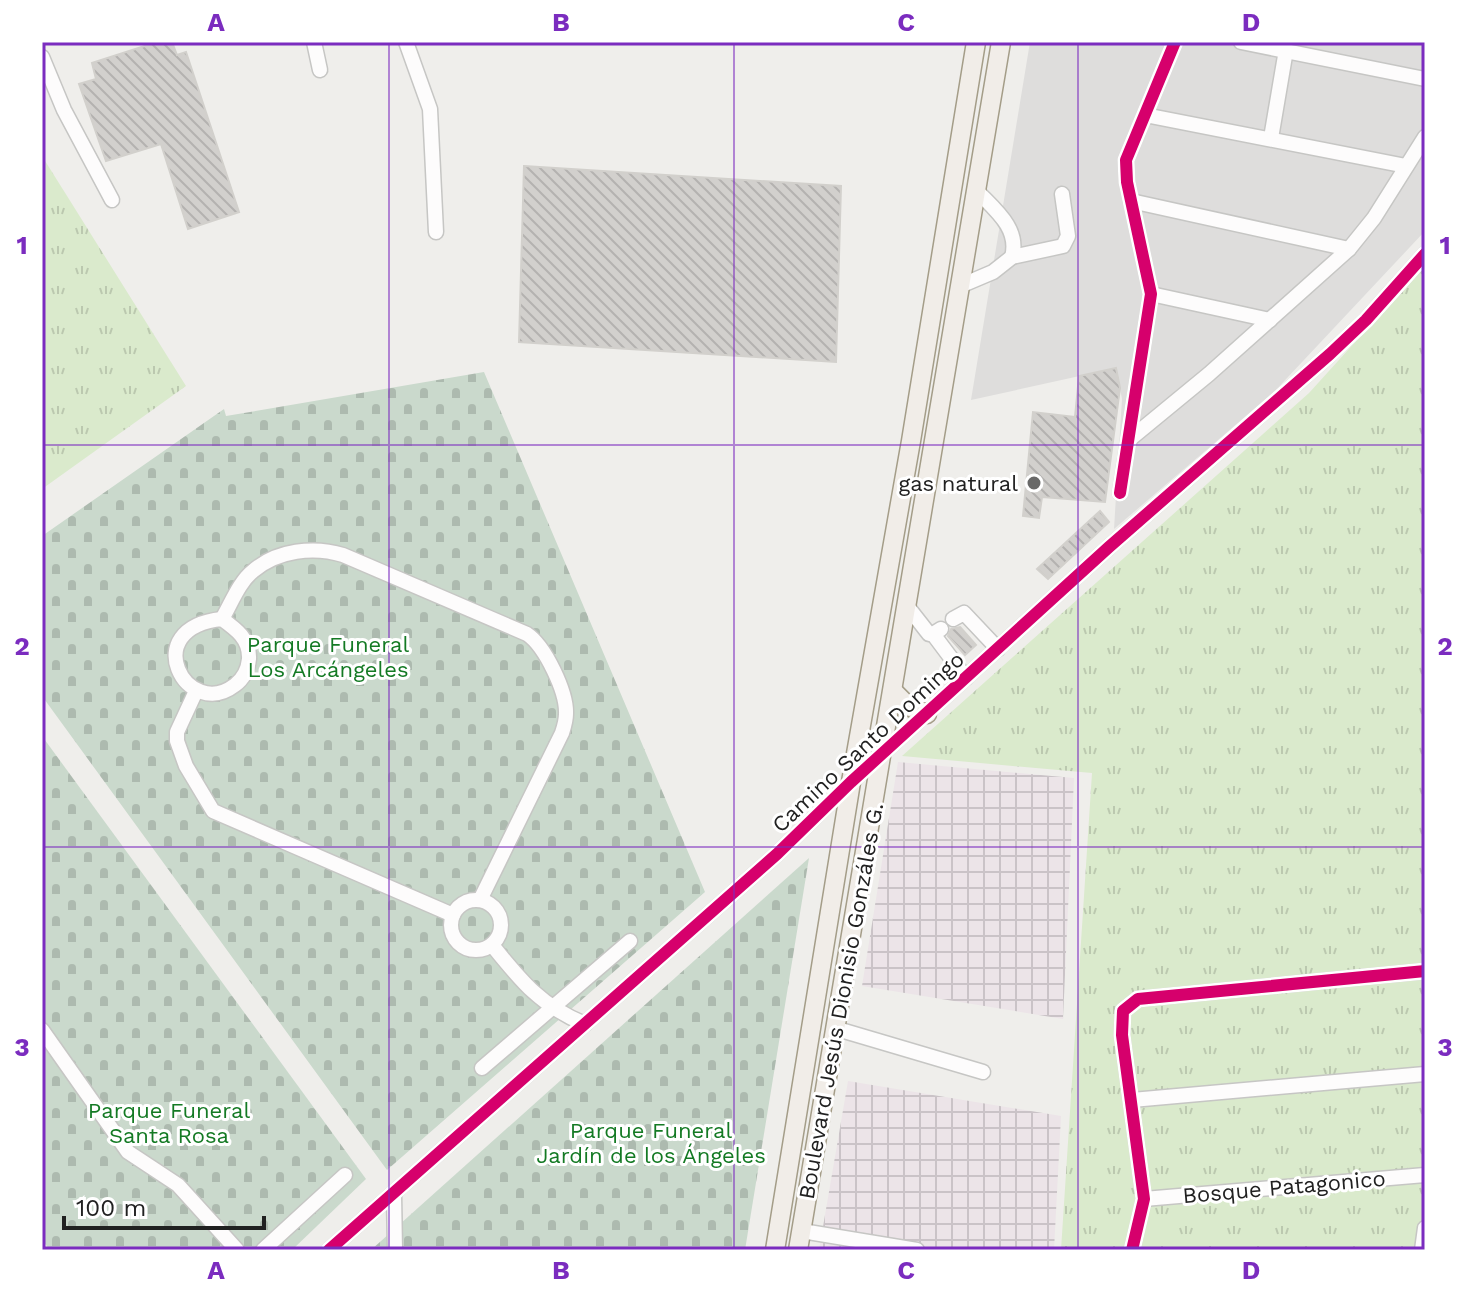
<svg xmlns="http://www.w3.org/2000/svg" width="1467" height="1292" font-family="'Work Sans',sans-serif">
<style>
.residential{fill:#dedddc}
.industrial{fill:url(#industrial-grid)}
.grass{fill:url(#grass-tufts)}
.cemetery{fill:url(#cemetery-stones)}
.building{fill:url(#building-back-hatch);stroke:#d2d0cc;stroke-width:2}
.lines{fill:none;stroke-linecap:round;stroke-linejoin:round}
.minor-casing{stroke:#c6c6c4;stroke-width:17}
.major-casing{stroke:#a49d88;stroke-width:21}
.minor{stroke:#fdfcfc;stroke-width:14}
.major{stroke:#f1ede8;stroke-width:18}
.cycleway-casing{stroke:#fff;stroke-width:17}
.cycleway{stroke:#d6006c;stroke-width:12}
.grid{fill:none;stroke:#7b2cbf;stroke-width:2;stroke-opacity:0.55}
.poi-dot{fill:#696968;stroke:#fff;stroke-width:3}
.labels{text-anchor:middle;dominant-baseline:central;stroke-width:6;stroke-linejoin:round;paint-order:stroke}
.poi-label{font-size:22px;fill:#212121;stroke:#fff;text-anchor:end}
.park-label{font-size:22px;fill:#147a24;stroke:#fff}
.street-label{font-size:22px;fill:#212121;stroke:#fff}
.neatline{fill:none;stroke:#7b2cbf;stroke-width:3}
.grid-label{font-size:26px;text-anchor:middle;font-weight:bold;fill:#7b2cbf}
</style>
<defs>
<pattern id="industrial-grid" width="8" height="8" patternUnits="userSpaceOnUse" patternTransform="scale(2)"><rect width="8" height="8" fill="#ece4e8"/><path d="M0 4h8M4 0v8" fill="none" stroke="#cac3c7"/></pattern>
<pattern id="grass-tufts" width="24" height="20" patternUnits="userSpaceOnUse" patternTransform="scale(2)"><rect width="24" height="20" fill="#daeacc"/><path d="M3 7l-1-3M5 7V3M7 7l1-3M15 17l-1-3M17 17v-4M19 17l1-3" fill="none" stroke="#bbc8af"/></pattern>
<pattern id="cemetery-stones" width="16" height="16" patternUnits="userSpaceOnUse" patternTransform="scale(2)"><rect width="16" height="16" fill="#cad9cc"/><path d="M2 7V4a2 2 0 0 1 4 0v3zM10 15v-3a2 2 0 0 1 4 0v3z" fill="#adbaaf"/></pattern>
<pattern id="building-back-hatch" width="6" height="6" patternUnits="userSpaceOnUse" patternTransform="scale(2)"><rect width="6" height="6" fill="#d2d0cd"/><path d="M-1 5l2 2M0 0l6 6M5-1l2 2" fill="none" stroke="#b4b2b0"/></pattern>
</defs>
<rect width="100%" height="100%" fill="#efeeeb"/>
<path class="residential" d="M1030 42H1425V231L1273 393 1114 529 1122 399 1116 368 971 400Z"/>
<g class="industrial">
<path d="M898 762 1074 778 1063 1019 862 986Z"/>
<path d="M848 1081 1061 1116 1054 1250H819Z"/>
</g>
<g class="grass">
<path d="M42 156 186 386 42 489Z"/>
<path d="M1425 265V1250H1061L1092 773 902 756 1309 393Z"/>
</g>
<g class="cemetery">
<path d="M484 372 705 892 387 1170 42 696V536L224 409 226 416Z"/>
<path d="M42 736 366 1179 292 1250H50L42 1240Z"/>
<path d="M809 858 745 1250H371Z"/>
</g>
<g class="building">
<path d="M157 42H172L177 55 186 52 239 212 188 229 161 144 106 161 79 84 96 79 92 63Z"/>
<path d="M524 166 841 186 836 362 519 342Z"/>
<path d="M1116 368 1120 388 1105 502 1042 497 1039 518 1023 516 1033 412 1075 417 1079 376Z"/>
<path d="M1100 511 1109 522 1048 579 1037 569Z"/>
<path d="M960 627 976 645 965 655 948 636 951 629Z"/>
</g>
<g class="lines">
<g class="minor-casing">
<g id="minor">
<path d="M314 42 320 70"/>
<path d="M406 42 430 109 436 232"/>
<path d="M1241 42 1425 79"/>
<path d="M42 57 64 110 112 200"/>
<path d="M1145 115 1406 166"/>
<path d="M1271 138 1286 50"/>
<path d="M976 190C994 209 1020 228 1012 257"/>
<path d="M1131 201 1349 249"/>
<path d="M960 286 993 272 1012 257 1063 246 1068 236 1062 194"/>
<path d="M1151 294 1270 320"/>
<path d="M1130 439 1209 374 1349 249 1374 218 1425 137"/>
<path d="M1120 493 1151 294 1127 182 1126 160 1175 42"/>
<path d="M907 606 929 634H933L941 629"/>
<path d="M222 619C231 604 239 582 253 571 277 550 314 546 343 555L527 634C545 646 567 692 566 714 566 720 564 727 562 733L480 900"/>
<path d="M222 619C236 629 250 639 249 659 248 669 243 679 235 685 187 722 136 628 222 619Z"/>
<path d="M953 619 964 613 998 649"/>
<path d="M933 634 966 678"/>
<path d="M196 691 177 732V741L186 766 213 811 453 915"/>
<circle cx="476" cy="925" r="25"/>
<path d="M492 945C521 981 541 1006 585 1024"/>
<path d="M834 1028 983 1072"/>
<path d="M42 1030 128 1152 178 1185 237 1250"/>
<path d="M482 1068 630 941"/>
<path d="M1132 1100 1425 1074"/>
<path d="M394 1194 395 1250"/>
<path d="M1144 1199 1425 1175"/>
<path d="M802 1231 917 1250"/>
<path d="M263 1250 345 1175"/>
<path d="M329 1250 777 854 851 782 1109 547 1330 354 1366 320 1425 254"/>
<path d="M1132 1250 1144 1199 1122 1035 1123 1011 1138 999 1425 971"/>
<path d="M1422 1250 1425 1228"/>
</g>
</g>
<g class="major-casing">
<g id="major">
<path d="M893 691 908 706 927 714"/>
<path d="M775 1250 851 782 911 441 976 42"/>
<path d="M798 1250 1001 42"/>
</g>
</g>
<use href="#minor" class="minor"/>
<use href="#major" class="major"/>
<g class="cycleway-casing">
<g id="cycleway">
<path d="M1120 493 1151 294 1127 182 1126 160 1175 42"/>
<path d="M329 1250 777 854 851 782 1109 547 1330 354 1366 320 1425 254"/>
<path d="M1132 1250 1144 1199 1122 1035 1123 1011 1138 999 1425 971"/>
</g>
</g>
<use href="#cycleway" class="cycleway"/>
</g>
<path class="grid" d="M389 42V1250M734 42V1250M1078 42V1250M42 445H1425M42 847H1425"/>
<circle class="poi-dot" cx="1034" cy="483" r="8"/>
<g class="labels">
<g class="poi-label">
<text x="1018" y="483">gas natural</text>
</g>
<g class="park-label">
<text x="328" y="644">Parque Funeral<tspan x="328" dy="25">Los Arcángeles</tspan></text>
<text x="169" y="1110">Parque Funeral<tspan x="169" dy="25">Santa Rosa</tspan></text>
<text x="651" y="1130">Parque Funeral<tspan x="651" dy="25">Jardín de los Ángeles</tspan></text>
</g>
<g class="street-label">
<text transform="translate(868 742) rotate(-43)">Camino Santo Domingo</text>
<text transform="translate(841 1001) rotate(-80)">Boulevard Jesús Dionisio Gonzáles G.</text>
<text transform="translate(1284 1187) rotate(-5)">Bosque Patagonico</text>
</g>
</g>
<rect width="1467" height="1292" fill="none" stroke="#ffffff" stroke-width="88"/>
<path d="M64 1216v12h200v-12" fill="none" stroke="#212121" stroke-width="4"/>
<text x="76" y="1216" font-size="24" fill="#212121" stroke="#ffffff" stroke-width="6" paint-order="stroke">100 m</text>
<rect x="44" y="44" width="1379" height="1204" class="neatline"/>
<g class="grid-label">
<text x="216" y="31">A</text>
<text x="561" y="31">B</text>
<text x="906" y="31">C</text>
<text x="1251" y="31">D</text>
<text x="22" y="254">1</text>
<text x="1445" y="254">1</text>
<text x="22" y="655">2</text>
<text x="1445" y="655">2</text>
<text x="22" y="1056">3</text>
<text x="1445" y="1056">3</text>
<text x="216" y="1279">A</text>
<text x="561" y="1279">B</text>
<text x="906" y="1279">C</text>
<text x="1251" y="1279">D</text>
</g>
</svg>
